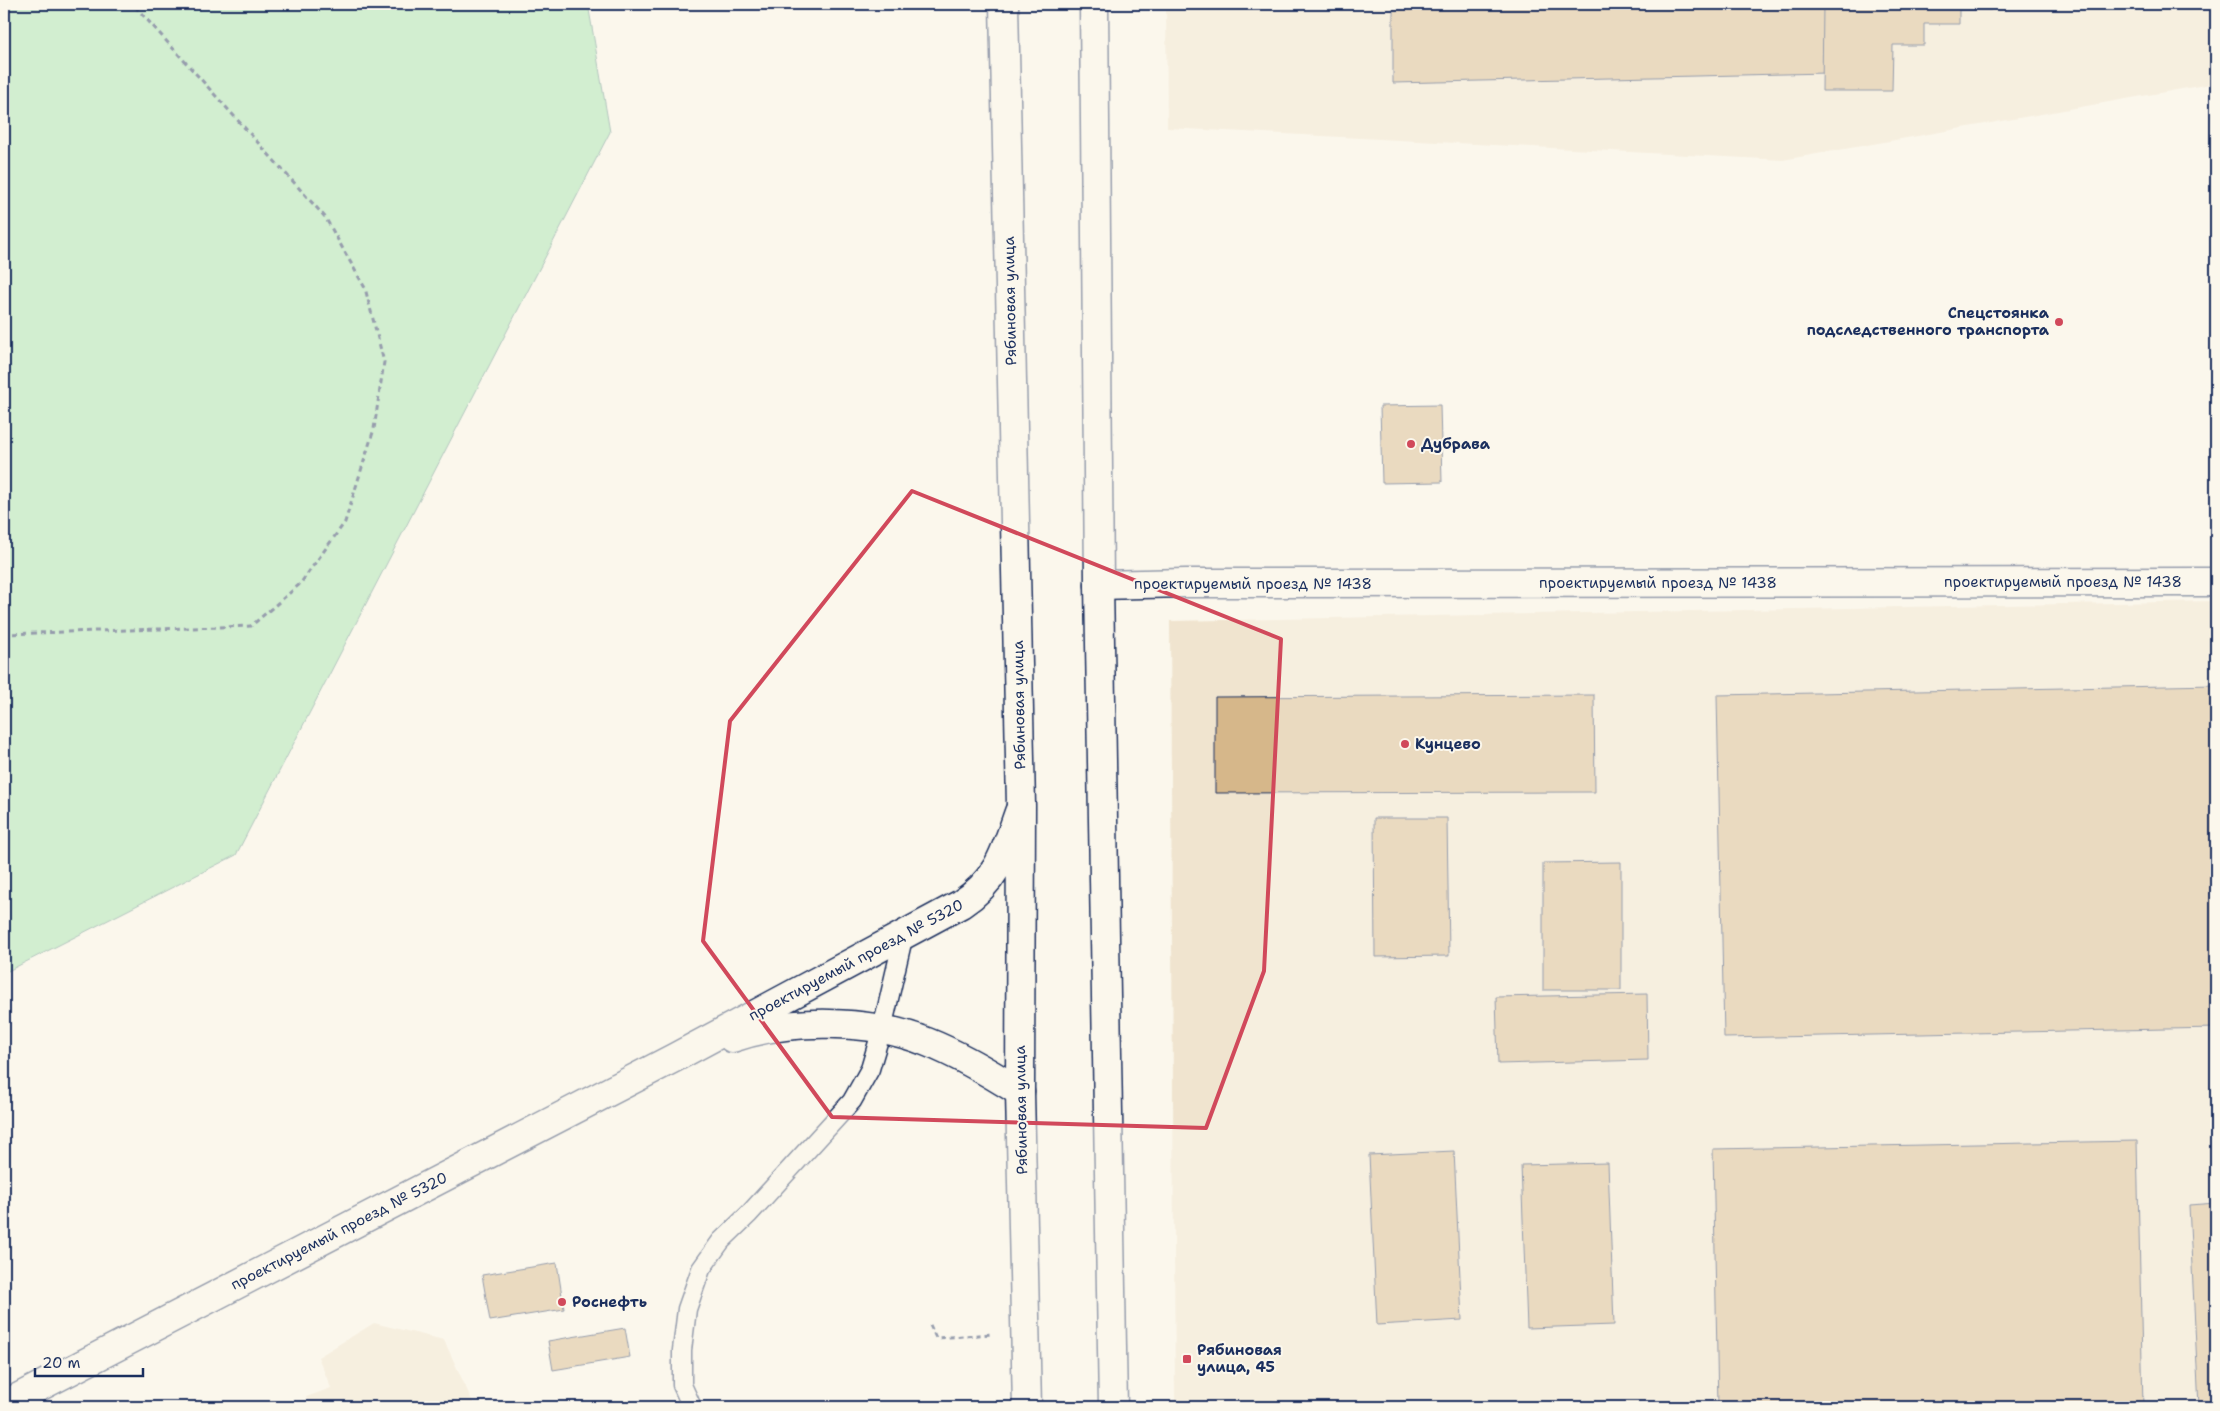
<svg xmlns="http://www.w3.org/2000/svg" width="2220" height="1411" font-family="'Shantell Sans',sans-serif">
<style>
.built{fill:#f0e4cf}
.green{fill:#9fe2ad;stroke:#5d8886}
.building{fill:#d6b78a;stroke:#1b2f5e}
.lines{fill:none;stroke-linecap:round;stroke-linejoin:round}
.service-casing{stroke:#1b2f5e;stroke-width:21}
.minor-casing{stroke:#1b2f5e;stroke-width:31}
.secondary-casing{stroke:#1b2f5e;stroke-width:31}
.path{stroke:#1b2f5e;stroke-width:3;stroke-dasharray:5 4;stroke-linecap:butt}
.service{stroke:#fbf7ec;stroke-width:18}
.minor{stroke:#fbf7ec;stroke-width:28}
.secondary{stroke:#fbf7ec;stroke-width:28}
.marked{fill:none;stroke:#d1495b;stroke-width:4;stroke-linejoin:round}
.poi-dot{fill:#d1495b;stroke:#fbf7ec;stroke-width:2}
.labels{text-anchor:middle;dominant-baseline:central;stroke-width:4;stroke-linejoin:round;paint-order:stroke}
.street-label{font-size:15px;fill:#1b2f5e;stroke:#fbf7ec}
.poi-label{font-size:15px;font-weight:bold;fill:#1b2f5e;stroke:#fbf7ec;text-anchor:start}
</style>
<rect width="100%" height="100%" fill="#fbf7ec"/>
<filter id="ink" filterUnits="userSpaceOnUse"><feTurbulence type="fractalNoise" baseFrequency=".02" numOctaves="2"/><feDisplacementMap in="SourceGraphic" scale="10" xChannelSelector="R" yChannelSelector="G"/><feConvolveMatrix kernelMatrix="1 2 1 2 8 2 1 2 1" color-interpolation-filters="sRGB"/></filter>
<g filter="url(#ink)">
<g class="built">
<path d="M1166 4H2216V83L1783 160 1167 128Z"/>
<path d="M2216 601V1407H1175L1170 621Z"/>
<path d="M374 1323 444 1340 475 1407H309L306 1397 331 1388 318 1357Z"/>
</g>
<path class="green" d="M4 4H588L610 132 236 855 4 973Z"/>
<g class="building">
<path d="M1393 4H1824L1827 73 1393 83Z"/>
<path d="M1823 4H1991V10H1959V24H1924V45H1893L1892 91H1822Z"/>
<path d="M1440 405 1442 482 1382 483 1380 406Z"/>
<path d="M2216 685V1028L1724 1038 1717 695Z"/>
<path d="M1594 695 1595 792 1215 793V697Z"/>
<path d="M1374 818H1447L1449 956 1375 957Z"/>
<path d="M1621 862V990H1543V863Z"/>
<path d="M1647 994 1648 1060 1498 1064 1496 997Z"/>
<path d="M2137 1141 2143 1407H1718L1713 1149Z"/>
<path d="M1454 1151 1462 1320 1377 1325 1369 1155Z"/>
<path d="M1608 1163 1614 1325 1527 1328 1521 1165Z"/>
<path d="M2216 1203V1407H2199L2189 1205Z"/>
<path d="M557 1263 564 1309 490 1321 482 1275Z"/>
<path d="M625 1328 630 1357 553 1370 548 1341Z"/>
</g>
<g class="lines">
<g class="service-casing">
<path id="service" d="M692 1407 682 1385V1350L687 1309 701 1269 721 1241 749 1214 852 1101 870 1069 882 1029 904 934"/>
</g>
<g class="minor-casing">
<g id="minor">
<path d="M1099 585 1186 583 2216 582"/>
<path d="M732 1038C790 1018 870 1019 927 1042 960 1055 990 1073 1020 1092"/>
<path d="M4 1405 674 1058 961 904C998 880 1005 852 1019 812"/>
</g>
</g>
<g class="secondary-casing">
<g id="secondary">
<path d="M1004 4 1021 806 1020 1092 1027 1407"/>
<path d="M1094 4 1099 585 1113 1407"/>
</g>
</g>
<g class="path">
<path d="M4 634 251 626 300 584 345 522 374 429 384 362 365 288 325 217 133 4"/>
<path d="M930 1325 936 1338 992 1334"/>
</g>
<use href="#service" class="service"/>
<use href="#minor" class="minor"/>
<use href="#secondary" class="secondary"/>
</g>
</g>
<path d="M0 0H2220V1411H0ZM912 491 1281 639 1264 971 1206 1128 832 1117 703 941 730 721Z" fill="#fbf7ec" fill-opacity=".55" fill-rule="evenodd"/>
<path class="marked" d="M912 491 1281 639 1264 971 1206 1128 832 1117 703 941 730 721Z"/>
<g class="poi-dot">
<circle cx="2059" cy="322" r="5"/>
<circle cx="1411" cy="444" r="5"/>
<circle cx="1405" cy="744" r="5"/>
<circle cx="562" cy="1302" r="5"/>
<rect x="1182" y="1354" width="10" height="10" rx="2.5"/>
</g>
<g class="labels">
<g class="street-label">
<text transform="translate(1010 301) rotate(-91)">Рябиновая улица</text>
<text x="2063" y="582">проектируемый проезд № 1438</text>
<text x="1658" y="583">проектируемый проезд № 1438</text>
<text x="1253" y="584">проектируемый проезд № 1438</text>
<text transform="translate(1019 705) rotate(-91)">Рябиновая улица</text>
<text transform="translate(856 960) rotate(-28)">проектируемый проезд № 5320</text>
<text transform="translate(1021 1110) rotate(-91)">Рябиновая улица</text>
<text transform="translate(339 1231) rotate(-27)">проектируемый проезд № 5320</text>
</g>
<g class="poi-label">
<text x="2049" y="313" text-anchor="end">Спецстоянка<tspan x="2049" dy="17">подследственного транспорта</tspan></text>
<text x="1421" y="444">Дубрава</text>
<text x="1415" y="744">Кунцево</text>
<text x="572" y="1302">Роснефть</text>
<text x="1197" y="1350">Рябиновая<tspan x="1197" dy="17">улица, 45</tspan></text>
</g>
</g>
<rect width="2220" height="1411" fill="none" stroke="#fbf7ec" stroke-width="20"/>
<rect x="10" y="10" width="2200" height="1391" fill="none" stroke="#1b2f5e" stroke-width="2" filter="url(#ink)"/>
<path d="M35 1368v8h108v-8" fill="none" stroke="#1b2f5e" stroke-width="2.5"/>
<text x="42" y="1368" font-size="15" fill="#1b2f5e" stroke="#fbf7ec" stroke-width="4" paint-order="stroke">20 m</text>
</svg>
